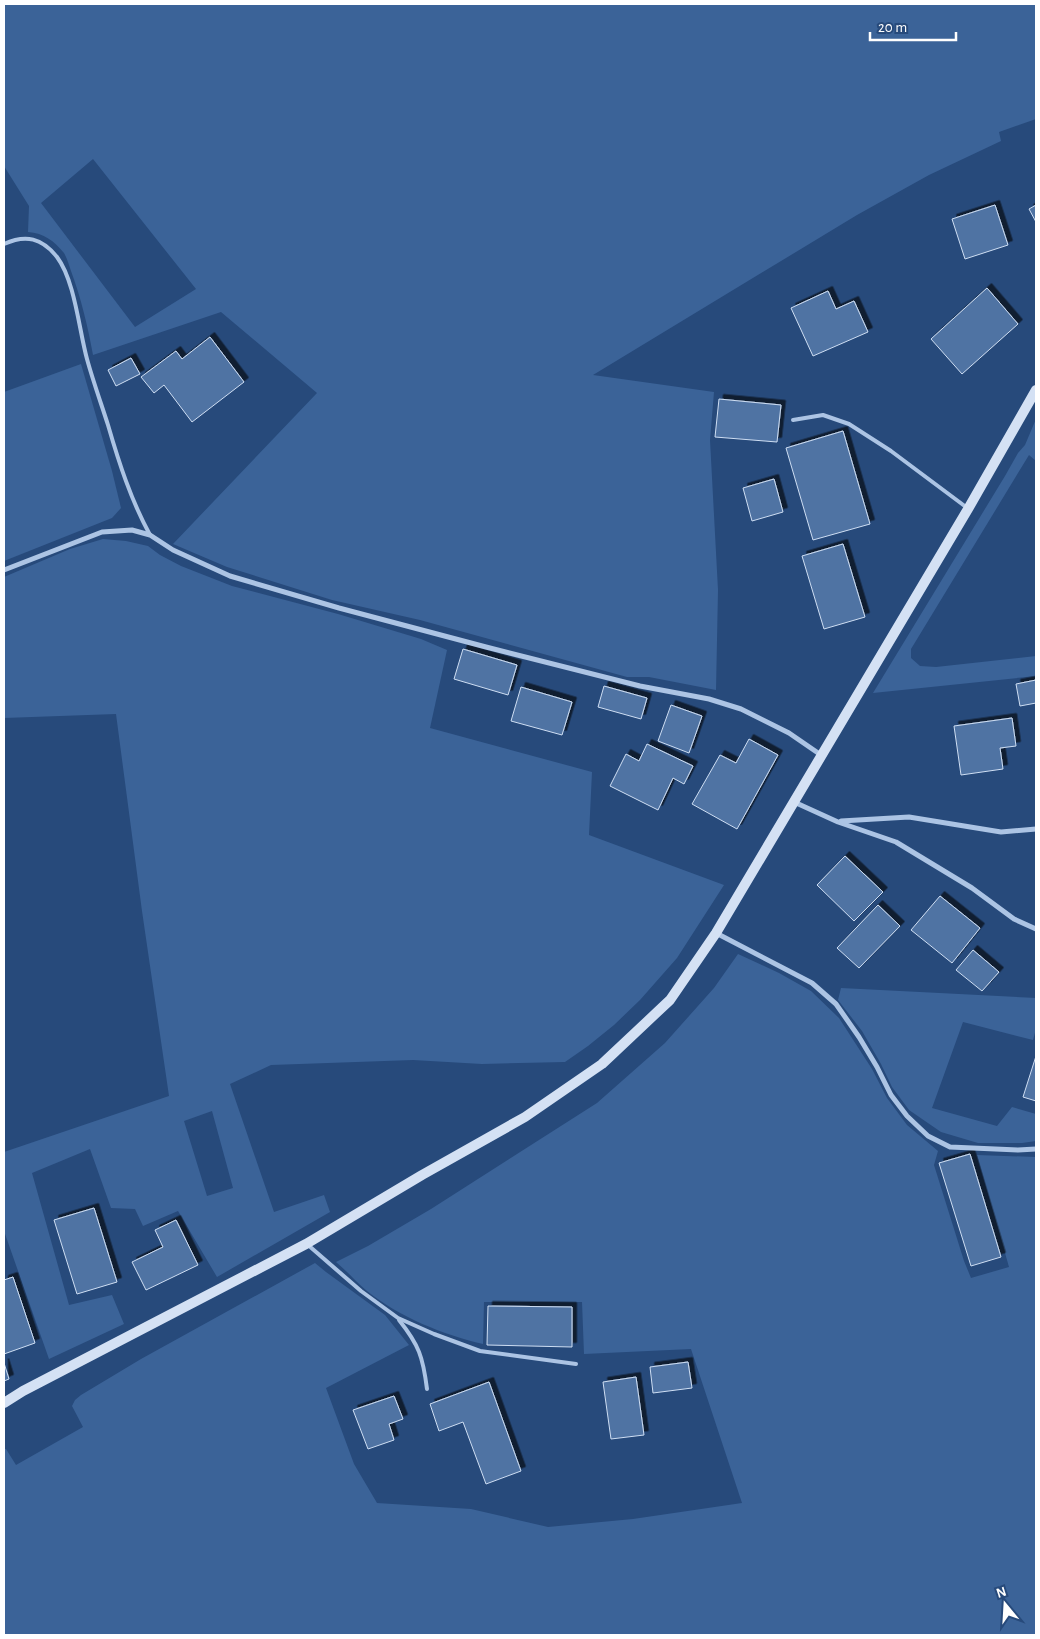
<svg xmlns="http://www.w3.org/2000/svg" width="1040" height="1639" font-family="'Alegreya Sans',sans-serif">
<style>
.green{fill:#3b6398;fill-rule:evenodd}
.building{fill:#5073a3;stroke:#cedef3;filter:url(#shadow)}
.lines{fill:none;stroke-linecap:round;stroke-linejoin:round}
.lane{stroke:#acc4e4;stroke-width:4}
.street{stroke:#acc4e4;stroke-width:5}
.secondary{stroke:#d4e1f4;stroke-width:10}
</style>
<defs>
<filter id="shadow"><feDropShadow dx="4.5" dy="-4.5" stdDeviation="0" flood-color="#0009"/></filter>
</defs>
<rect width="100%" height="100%" fill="#274a7b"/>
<g class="green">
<path d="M4 4H1036V119L999 132 1001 141 929 175 857 215 593 375 714 392 710 440 718 590 716 690 649 677H627L420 620 332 600 227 567 173 544 317 393 221 312 93 355C88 327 81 298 71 271 69 265 67 258 64 253 54 241 44 233 28 232L29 206 4 166ZM93 159 196 289 135 327 41 203Z"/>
<path d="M81 364 112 471 121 508 112 518 4 561V392Z"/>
<path d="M1036 419V461L1029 455 911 649V658L920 666 936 667 1036 656V676L873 693 1005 476 1018 453 1025 445Z"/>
<path d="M103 539 126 541 148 546 160 555 181 566 232 586 338 614 421 639 447 650 430 728 592 772 589 835 724 885 677 958 640 1000 614 1025 588 1046 565 1062 482 1064 413 1060 271 1065 230 1084 274 1212 324 1195 330 1212 217 1277 178 1211 143 1226 135 1209 111 1208 90 1149 32 1173 69 1305 112 1295 124 1324 49 1359 4 1231V1152L169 1096 142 911 116 714 4 718V577L70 549ZM212 1111 233 1188 207 1196 184 1121Z"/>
<path d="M738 954 779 973 811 991 839 1018 872 1069 887 1098 907 1125 938 1151 934 1165 964 1261 971 1278 1009 1267 977 1155 1036 1157V1635H4V1449H6L16 1465 83 1427 72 1406 75 1400 81 1395 141 1359 315 1263 326 1272 385 1315 409 1345 326 1388 354 1464 377 1503 471 1509 548 1527 633 1519 742 1503 691 1349 584 1354 582 1302H484L483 1344C444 1335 399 1317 367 1291 356 1282 347 1271 336 1262L368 1246 431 1209 597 1103 665 1043 714 988Z"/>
<path d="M841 988 1036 998V1029L1033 1040 963 1022 932 1108 997 1126 1012 1107 1036 1114V1141L1022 1143H978L941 1132 909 1110 892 1087 881 1064 862 1031 838 1000Z"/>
</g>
<g class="building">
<path d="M995 205 1008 245 965 259 952 219Z"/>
<path d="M1036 205V222L1029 209Z"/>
<path d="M987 288 1018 324 962 374 931 339Z"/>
<path d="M828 291 836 309 854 301 868 332 813 356 791 308Z"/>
<path d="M210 337 244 382 192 422 164 385 154 393 141 377 176 351 182 359Z"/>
<path d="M131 358 140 374 116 386 108 370Z"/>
<path d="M719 399 781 405 777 442 715 437Z"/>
<path d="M843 431 870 524 813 540 786 448Z"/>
<path d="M774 479 783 512 752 521 743 488Z"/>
<path d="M843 544 865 617 824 629 802 556Z"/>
<path d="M463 649 517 665 508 695 454 679Z"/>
<path d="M1036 680V703L1020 706 1016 684Z"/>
<path d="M604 686 647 698 641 719 598 707Z"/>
<path d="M521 687 572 702 562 735 511 721Z"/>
<path d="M671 705 702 716 689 753 658 741Z"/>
<path d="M1012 718 1016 746 1000 748 1003 769 961 775 954 726Z"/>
<path d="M749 739 778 755 737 829 692 804 720 755 736 763Z"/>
<path d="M647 744 693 766 684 784 673 778 658 810 610 786 626 754 639 761Z"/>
<path d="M845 856 883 892 854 921 817 885Z"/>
<path d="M940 896 980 928 952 963 911 930Z"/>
<path d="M878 905 900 926 859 968 837 948Z"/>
<path d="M973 950 999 972 982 991 956 970Z"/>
<path d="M1036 1056V1101L1023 1097Z"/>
<path d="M970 1154 1001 1257 971 1266 939 1163Z"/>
<path d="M94 1208 117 1282 77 1294 54 1220Z"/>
<path d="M176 1220 198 1265 146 1290 132 1262 163 1247 155 1230Z"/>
<path d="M13 1277 35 1343 4 1354V1280Z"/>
<path d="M488 1306 572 1307V1347L487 1345Z"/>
<path d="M688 1362 692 1388 653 1393 650 1367Z"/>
<path d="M4 1363 9 1379 4 1381Z"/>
<path d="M636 1377 644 1435 611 1439 603 1382Z"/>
<path d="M489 1382 521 1471 486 1484 463 1422 439 1431 430 1404Z"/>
<path d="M394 1396 403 1419 389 1424 394 1440 368 1449 353 1410Z"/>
</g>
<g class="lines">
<g class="lane">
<path d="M4 244C26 234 42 238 57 257 75 281 79 330 87 359 93 381 101 403 108 425 119 463 131 500 150 535"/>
<path d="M793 420 823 415 849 424 891 451 966 507"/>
<path d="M308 1245 361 1291 398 1318 434 1334 480 1351 576 1364"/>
<path d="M399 1320C419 1345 423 1357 427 1389"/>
</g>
<g class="street">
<path d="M4 570 102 532 132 530 150 535 173 550 230 576 339 608 486 647 640 686 709 699 741 709 789 733 821 755"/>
<path d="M794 802 838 822 896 842 972 888 1014 919 1036 929"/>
<path d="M841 821 909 817 1001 832 1036 829"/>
<path d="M716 933 812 983 836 1004 859 1037 877 1067 891 1095 907 1116 928 1136 950 1147 1018 1150 1036 1149"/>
</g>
<path class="secondary" d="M4 1403 23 1391 306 1244 422 1175 525 1117 602 1064 670 1000 716 933 968 509 1036 390"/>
</g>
<rect width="1040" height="1639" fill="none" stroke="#ffffff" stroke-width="10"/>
<g transform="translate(1005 1604) rotate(342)" stroke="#274a7b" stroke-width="4" paint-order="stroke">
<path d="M0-4L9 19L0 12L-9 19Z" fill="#ffffff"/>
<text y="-8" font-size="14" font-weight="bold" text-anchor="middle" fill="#ffffff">N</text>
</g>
<path d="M870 32v8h86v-8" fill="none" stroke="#ffffff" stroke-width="2.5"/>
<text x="878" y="32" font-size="15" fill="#ffffff" stroke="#274a7b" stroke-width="4" paint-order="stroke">20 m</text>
</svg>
